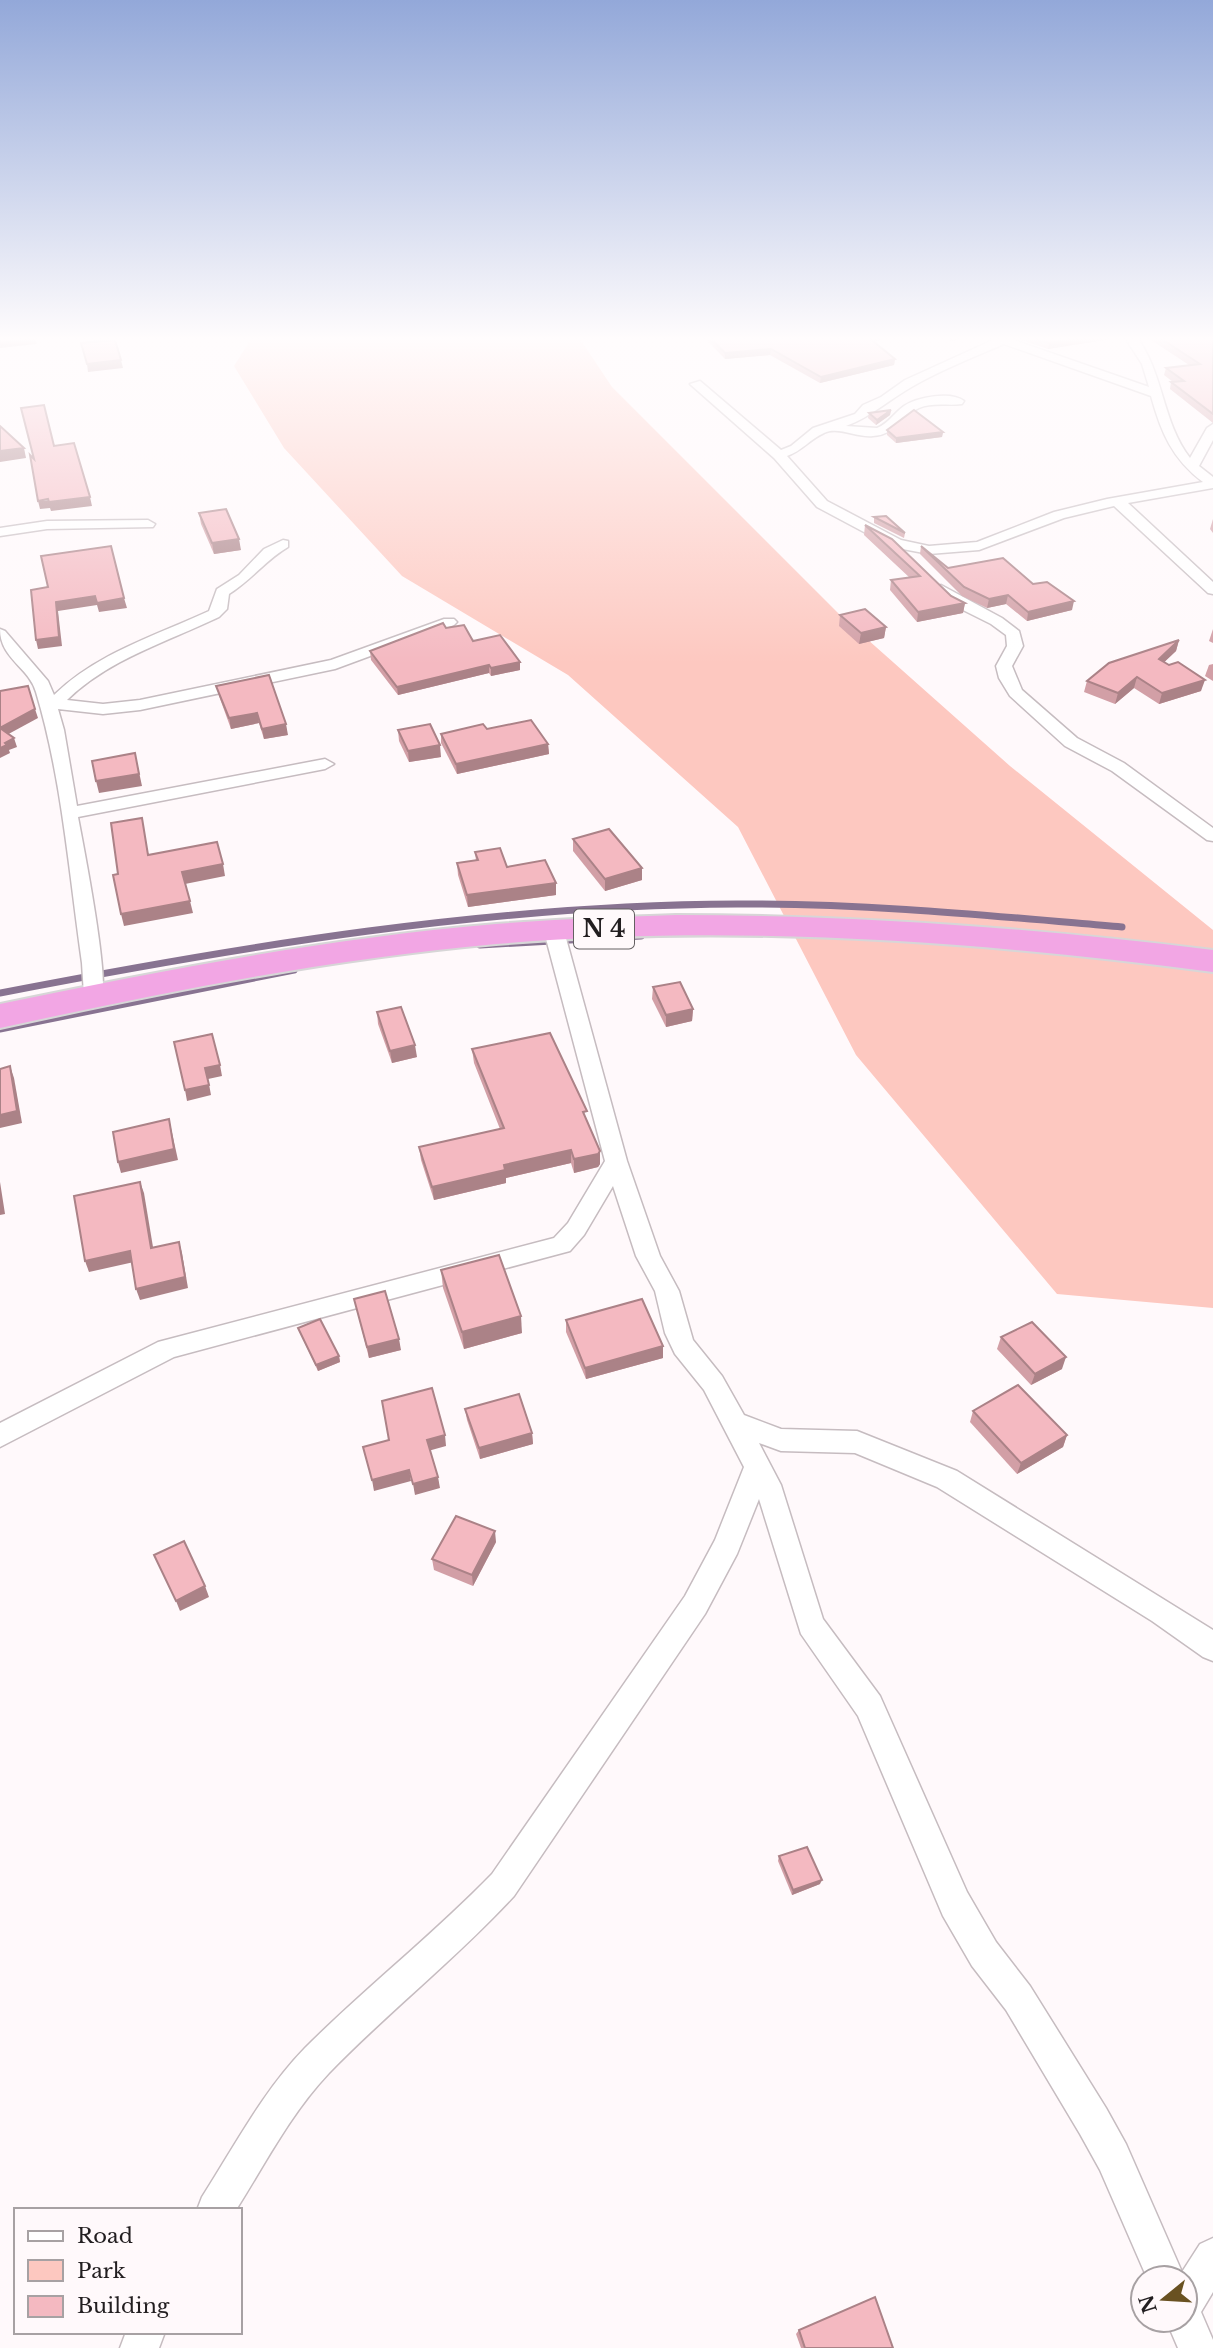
<svg xmlns="http://www.w3.org/2000/svg" width="1213" height="2348" font-family="'Libre Baskerville',serif">
<style>
.green{fill:#fdc8c0}
.lines{fill:none;stroke-linecap:round;stroke-linejoin:round}
.stream{stroke:#887391;stroke-width:7}
.street-casing{stroke:#c6bcc0;stroke-width:3}
.highway-casing{stroke:#d7d6d7;stroke-width:4}
.street{fill:#fff;fill-rule:evenodd}
.highway{fill:#f2a6e4;fill-rule:evenodd}
.wall{fill:#d29fa6}
.shaded-wall{fill:#ab8287}
.building{fill:#f4b9c1;stroke:#ab8287;stroke-width:2}
.labels{text-anchor:middle;dominant-baseline:central;stroke-width:5;stroke-linejoin:round;paint-order:stroke}
.shield{fill:#fff9fb;stroke:#646062;stroke-width:2}
.shield-label{font-size:23px;font-weight:bold;fill:#221e20}
</style>
<rect width="100%" height="100%" fill="#fff9fb"/>
<path class="green" d="M253 336H578L612 387 840 615 1010 766 1213 930V1308L1057 1294 856 1055 738 827 568 675 402 576 284 448 234 366Z"/>
<g class="lines">
<g class="stream">
<path d="M480 945 641 936"/>
<path d="M0 993C243 946 489 905 737 904 866 903 994 916 1122 927"/>
<path d="M0 1029 294 970"/>
</g>
<g class="street-casing">
<g id="street">
<path d="M986 336H1002L1149 387 1142 364 1124 336H1136C1164 373 1162 422 1190 458L1207 428 1213 424V440L1199 466 1213 477V488L1128 503 1213 582V594L1208 593 1114 506 1064 518 979 550 929 554 892 547 817 507 774 458 690 384 700 381 781 450 791 446 813 428 855 414 863 405 881 397 905 380 993 340ZM1004 344 1151 396C1161 432 1172 459 1203 482L1107 499 1054 512 977 542 929 546 901 540 827 501 787 456C802 451 810 439 824 433 838 426 857 438 873 436 895 435 901 417 919 408 932 402 948 406 962 404L964 401C951 391 917 397 904 406 894 413 889 423 877 428L846 426C871 417 891 398 915 385 943 369 974 357 1004 344Z"/>
<path d="M148 520 155 524 153 527 47 529 0 536V528L47 521Z"/>
<path d="M283 540 288 541V547C266 560 251 580 229 594L227 609 219 617C167 642 109 659 67 700L103 704 140 700 331 660 444 619H454L457 622 454 625 335 669 140 710 103 714 58 709 64 730 77 806 325 759 334 764 325 769 78 817C83 844 111 984 101 1000H87L84 995 82 963C69 873 62 778 36 692 29 667 0 659 0 629L5 631 48 681 54 695C97 653 155 636 209 611L217 589 239 575 264 549Z"/>
<path d="M941 585 1002 618 1019 631 1023 646 1012 666 1022 690 1077 738 1124 763 1213 828V841L1207 840 1112 771 1065 746 1010 696 999 678 996 666 1007 646 1006 635 991 624 953 605 934 589Z"/>
<path d="M554 925 561 927 564 931 627 1161 660 1256 679 1291 693 1340 722 1376 744 1415 781 1429 857 1431 957 1471 1213 1630V1661L1203 1657 1152 1621 937 1487 855 1453 781 1451 759 1443 781 1485 823 1619 880 1696 967 1892 996 1942 1030 1986 1106 2108 1126 2144 1182 2272 1200 2244 1213 2238V2292L1201 2312 1213 2340V2348H1178L1166 2320H1185V2278H1147L1100 2170 1080 2134 1006 2010 972 1966 943 1916 858 1716 801 1634 759 1499 737 1554 705 1614 514 1896C456 1959 388 2012 329 2073 291 2113 265 2164 236 2210H197L202 2197C234 2147 263 2091 305 2048 365 1988 433 1935 492 1874L685 1596 715 1540 744 1467 704 1390 675 1354 665 1333 655 1291 636 1256 613 1186 584 1235 570 1251 174 1357 0 1447V1423L158 1342 554 1238 568 1223 605 1161 544 931 547 927Z"/>
<path d="M126 2332H165L159 2348H120Z"/>
</g>
</g>
<g class="highway-casing">
<path id="highway" d="M676 915C857 915 1034 928 1213 950V972C975 941 736 924 496 944 329 959 164 992 0 1028V1004C164 970 329 938 496 924 556 919 616 917 676 915Z"/>
</g>
<use href="#street" class="street"/>
<use href="#highway" class="highway"/>
</g>
<g class="wall">
<path d="M703 336H898L873 341 895 359 894 365 820 383 770 355 725 359Z"/>
<path d="M944 336H984L950 341Z"/>
<path d="M1009 336H1117V338L1048 349Z"/>
<path d="M1145 336H1213V423L1170 389 1171 382H1173L1164 375 1166 368 1189 365Z"/>
<path d="M891 410 890 415 876 425 868 418 869 413Z"/>
<path d="M887 430 943 432 942 437 896 443 887 435Z"/>
<path d="M199 513 241 550 214 554 201 524Z"/>
<path d="M874 517 905 533 904 538 874 523Z"/>
<path d="M1213 519V533L1210 529Z"/>
<path d="M865 525 951 596 965 603 963 613 917 622 890 590 891 580 910 578 864 535Z"/>
<path d="M921 546 948 568 1033 584 1072 610 1027 621 1006 604 987 608 962 596 920 554Z"/>
<path d="M840 615 886 627 884 638 859 644 839 626Z"/>
<path d="M446 628 520 662V670L491 676 489 673 398 695 371 660 370 651Z"/>
<path d="M1213 629V643L1209 641Z"/>
<path d="M1179 640 1176 651 1164 662 1201 691 1159 704 1134 688 1115 704 1084 692 1087 681Z"/>
<path d="M1213 664V681L1205 676 1209 665Z"/>
<path d="M216 686 288 735 264 739 259 723 231 729 219 696Z"/>
<path d="M487 729 548 744 549 754 457 774 441 743V734Z"/>
<path d="M398 730 441 757 409 762 399 741Z"/>
<path d="M573 839 642 880 605 891 573 851Z"/>
<path d="M475 852 507 867 556 883V895L468 907 458 875 457 863 476 861Z"/>
<path d="M653 987 693 1009 692 1021 666 1027 652 999Z"/>
<path d="M377 1012 417 1057 392 1063 378 1024Z"/>
<path d="M472 1049 587 1120 600 1151V1164L598 1167 574 1173 571 1163 506 1178V1183L434 1200 421 1160 419 1147 500 1129 474 1063Z"/>
<path d="M441 1270 522 1333 464 1349 443 1288Z"/>
<path d="M354 1299 401 1350 369 1358Z"/>
<path d="M566 1320 663 1358 586 1379 566 1332Z"/>
<path d="M298 1328 339 1356 340 1362 318 1371 300 1333Z"/>
<path d="M1001 1337 1062 1369 1031 1385 997 1349Z"/>
<path d="M465 1409 532 1433 533 1444 480 1459 467 1420Z"/>
<path d="M973 1411 1067 1435 1063 1447 1017 1474 970 1422Z"/>
<path d="M496 1542 473 1586 434 1570 432 1559Z"/>
<path d="M779 1856 820 1884 792 1895 778 1861Z"/>
<path d="M799 2330 893 2348H801L796 2334Z"/>
</g>
<g class="shaded-wall">
<path d="M873 336H898L868 343V337Z"/>
<path d="M951 336H984L950 341Z"/>
<path d="M1095 336H1117V338L1048 349 1049 343Z"/>
<path d="M35 339 37 344 0 348V343Z"/>
<path d="M771 349 770 355 725 359V353Z"/>
<path d="M895 359 894 365 820 383 821 377Z"/>
<path d="M121 360 123 368 88 372 87 364Z"/>
<path d="M891 410 890 415 876 425 877 420Z"/>
<path d="M943 432 942 437 896 443V438Z"/>
<path d="M24 448 26 458 0 462V451Z"/>
<path d="M90 497 92 506 51 511 50 508 40 509 38 501Z"/>
<path d="M239 539 241 550 214 554 212 543Z"/>
<path d="M1008 595 1006 604 987 608 989 599Z"/>
<path d="M95 596 124 598 127 608 99 612 97 605 58 611 62 646 38 649 36 640 56 602Z"/>
<path d="M1074 601 1072 610 1027 621 1028 612Z"/>
<path d="M965 603 963 613 917 622 918 612Z"/>
<path d="M886 627 884 638 859 644 861 633Z"/>
<path d="M1179 640 1176 651 1156 670 1159 659Z"/>
<path d="M520 662V670L491 676V668Z"/>
<path d="M489 665V673L398 695 397 687Z"/>
<path d="M1137 677 1134 688 1115 704 1118 693Z"/>
<path d="M1205 680 1201 691 1159 704 1162 693Z"/>
<path d="M35 709 38 718 3 737 0 728Z"/>
<path d="M257 713 259 723 231 729 229 718Z"/>
<path d="M286 724 288 735 264 739 262 729Z"/>
<path d="M14 738 17 747 9 750 10 753 0 758V748L5 743Z"/>
<path d="M548 744 549 754 457 774 456 764Z"/>
<path d="M440 745 441 757 409 762 408 751Z"/>
<path d="M135 753 142 786 99 793 96 781Z"/>
<path d="M223 864 225 876 185 884 182 872Z"/>
<path d="M642 868V880L605 891V879Z"/>
<path d="M556 883V895L468 907 467 895Z"/>
<path d="M190 901 193 913 124 926 121 914Z"/>
<path d="M693 1009 692 1021 666 1027V1015Z"/>
<path d="M415 1045 417 1057 392 1063 390 1051Z"/>
<path d="M220 1065 222 1076 208 1079 211 1095 187 1101 185 1090 205 1068Z"/>
<path d="M10 1066 14 1078 22 1123 0 1128V1115Z"/>
<path d="M169 1119 178 1160 121 1173 118 1162Z"/>
<path d="M571 1150V1163L506 1178V1183L434 1200 432 1187 504 1165Z"/>
<path d="M600 1151V1164L598 1167 574 1173V1159Z"/>
<path d="M0 1182 5 1214 0 1215Z"/>
<path d="M140 1182 144 1193 155 1259 151 1248Z"/>
<path d="M179 1242 182 1253 188 1288 140 1300 136 1289Z"/>
<path d="M130 1251 134 1262 89 1272 85 1261Z"/>
<path d="M521 1316 522 1333 464 1349 462 1332Z"/>
<path d="M399 1339 401 1350 369 1358 367 1347Z"/>
<path d="M663 1346V1358L586 1379 585 1368Z"/>
<path d="M339 1356 340 1362 318 1371 316 1365Z"/>
<path d="M1066 1357 1062 1369 1031 1385 1035 1374Z"/>
<path d="M532 1433 533 1444 480 1459 479 1448Z"/>
<path d="M445 1435 446 1446 428 1451 427 1440Z"/>
<path d="M1067 1435 1063 1447 1017 1474 1021 1463Z"/>
<path d="M409 1470 411 1481 374 1491 372 1480Z"/>
<path d="M438 1477 440 1488 415 1495 413 1484Z"/>
<path d="M495 1531 496 1542 473 1586 472 1575Z"/>
<path d="M205 1586 209 1597 180 1611 176 1601Z"/>
<path d="M822 1880 820 1884 792 1895 793 1890Z"/>
</g>
<g class="building">
<path d="M0 336H34L35 339 0 343Z"/>
<path d="M708 336H873L868 337 895 359 821 377 771 349 725 353Z"/>
<path d="M1026 336H1095L1049 343Z"/>
<path d="M1157 336H1213V414L1171 382 1184 381 1166 368 1200 364Z"/>
<path d="M115 340 121 360 87 364 81 343Z"/>
<path d="M44 405 54 446 74 443 90 497 49 502 48 499 38 501 30 455 34 459 21 408Z"/>
<path d="M891 410 877 420 869 413Z"/>
<path d="M914 410 943 432 896 438 887 430Z"/>
<path d="M0 426 24 448 0 451Z"/>
<path d="M226 509 239 539 212 543 199 513Z"/>
<path d="M886 516 905 533 874 517Z"/>
<path d="M865 525 892 539 951 596 965 603 918 612 891 580 920 576Z"/>
<path d="M111 546 124 598 97 603 95 596 56 602 59 637 36 640 31 590 48 587 41 556Z"/>
<path d="M921 546 948 568 1003 558 1033 584 1047 582 1074 601 1028 612 1008 595 989 599 964 587Z"/>
<path d="M865 609 886 627 861 633 840 615Z"/>
<path d="M443 623 446 628 464 625 473 641 500 635 520 662 491 668 489 665 397 687 370 651Z"/>
<path d="M1179 640 1159 659 1169 665 1178 662 1205 680 1162 693 1137 677 1118 693 1087 681 1109 663Z"/>
<path d="M269 675 286 724 262 729 257 713 229 718 216 686Z"/>
<path d="M28 686 35 709 0 728V691Z"/>
<path d="M531 720 548 744 456 764 441 734 483 724 487 729Z"/>
<path d="M430 724 440 745 408 751 398 730Z"/>
<path d="M0 728 14 738 5 743 7 745 0 748Z"/>
<path d="M135 753 139 774 96 781 92 761Z"/>
<path d="M142 818 148 855 217 842 223 864 182 872 190 901 121 914 113 875 118 874 111 823Z"/>
<path d="M609 829 642 868 605 879 573 839Z"/>
<path d="M500 848 507 867 545 860 556 883 467 895 457 863 478 860 475 852Z"/>
<path d="M680 982 693 1009 666 1015 653 987Z"/>
<path d="M401 1007 415 1045 390 1051 377 1012Z"/>
<path d="M550 1033 587 1111 583 1112 600 1151 598 1154 574 1159 571 1150 504 1165 505 1170 432 1187 419 1147 504 1128 472 1049Z"/>
<path d="M212 1034 220 1065 205 1068 209 1085 185 1090 174 1042Z"/>
<path d="M10 1066 17 1111 0 1115V1069Z"/>
<path d="M169 1119 174 1149 118 1162 113 1132Z"/>
<path d="M140 1182 151 1248 179 1242 185 1277 136 1289 130 1251 85 1261 74 1196Z"/>
<path d="M499 1255 521 1316 462 1332 441 1270Z"/>
<path d="M385 1291 399 1339 367 1347 354 1299Z"/>
<path d="M642 1299 663 1346 585 1368 566 1320Z"/>
<path d="M320 1319 339 1356 316 1365 298 1328Z"/>
<path d="M1032 1322 1066 1357 1035 1374 1001 1337Z"/>
<path d="M1018 1385 1067 1435 1021 1463 973 1411Z"/>
<path d="M432 1388 445 1435 427 1440 438 1477 413 1484 409 1470 372 1480 363 1447 389 1440 382 1401Z"/>
<path d="M519 1394 532 1433 479 1448 465 1409Z"/>
<path d="M456 1516 495 1531 472 1575 432 1559Z"/>
<path d="M184 1541 205 1586 176 1601 154 1555Z"/>
<path d="M807 1847 822 1880 793 1890 779 1856Z"/>
<path d="M875 2297 893 2348H805L799 2330Z"/>
</g>
<linearGradient id="sky" x2="0" y2="1"><stop stop-color="#93a8d9"/><stop offset="0.51" stop-color="#fffcfd"/><stop offset="1" stop-color="#fffcfd" stop-opacity="0"/></linearGradient>
<rect width="1213" height="664" fill="url(#sky)"/>
<g class="labels">
<rect class="shield" x="574" y="909.5" width="60" height="39" rx="5"/>
<g class="shield-label">
<text x="604" y="929">N 4</text>
</g>
</g>
<rect x="14" y="2208" width="228" height="126" fill="#fff9fb" stroke="#a7a1a3" stroke-width="2"/>
<rect x="28" y="2231" width="35" height="10" fill="#ffffff" stroke="#a7a1a3" stroke-width="2"/>
<text x="77" y="2243" font-size="21" fill="#221e20">Road</text>
<rect x="28" y="2260" width="35" height="21" fill="#fdc8c0" stroke="#a7a1a3" stroke-width="2"/>
<text x="77" y="2278" font-size="21" fill="#221e20">Park</text>
<rect x="28" y="2296" width="35" height="21" fill="#f4b9c1" stroke="#a7a1a3" stroke-width="2"/>
<text x="77" y="2313" font-size="21" fill="#221e20">Building</text>
<g transform="translate(1164 2299) rotate(252)"><circle r="33" fill="#fff9fb" stroke="#a7a1a3" stroke-width="2"/>
<path d="M0-5L12 26L0 18L-12 26Z" fill="#695121"/>
<text y="-10" font-size="19" font-weight="bold" text-anchor="middle" fill="#221e20">N</text>
</g>
</svg>
